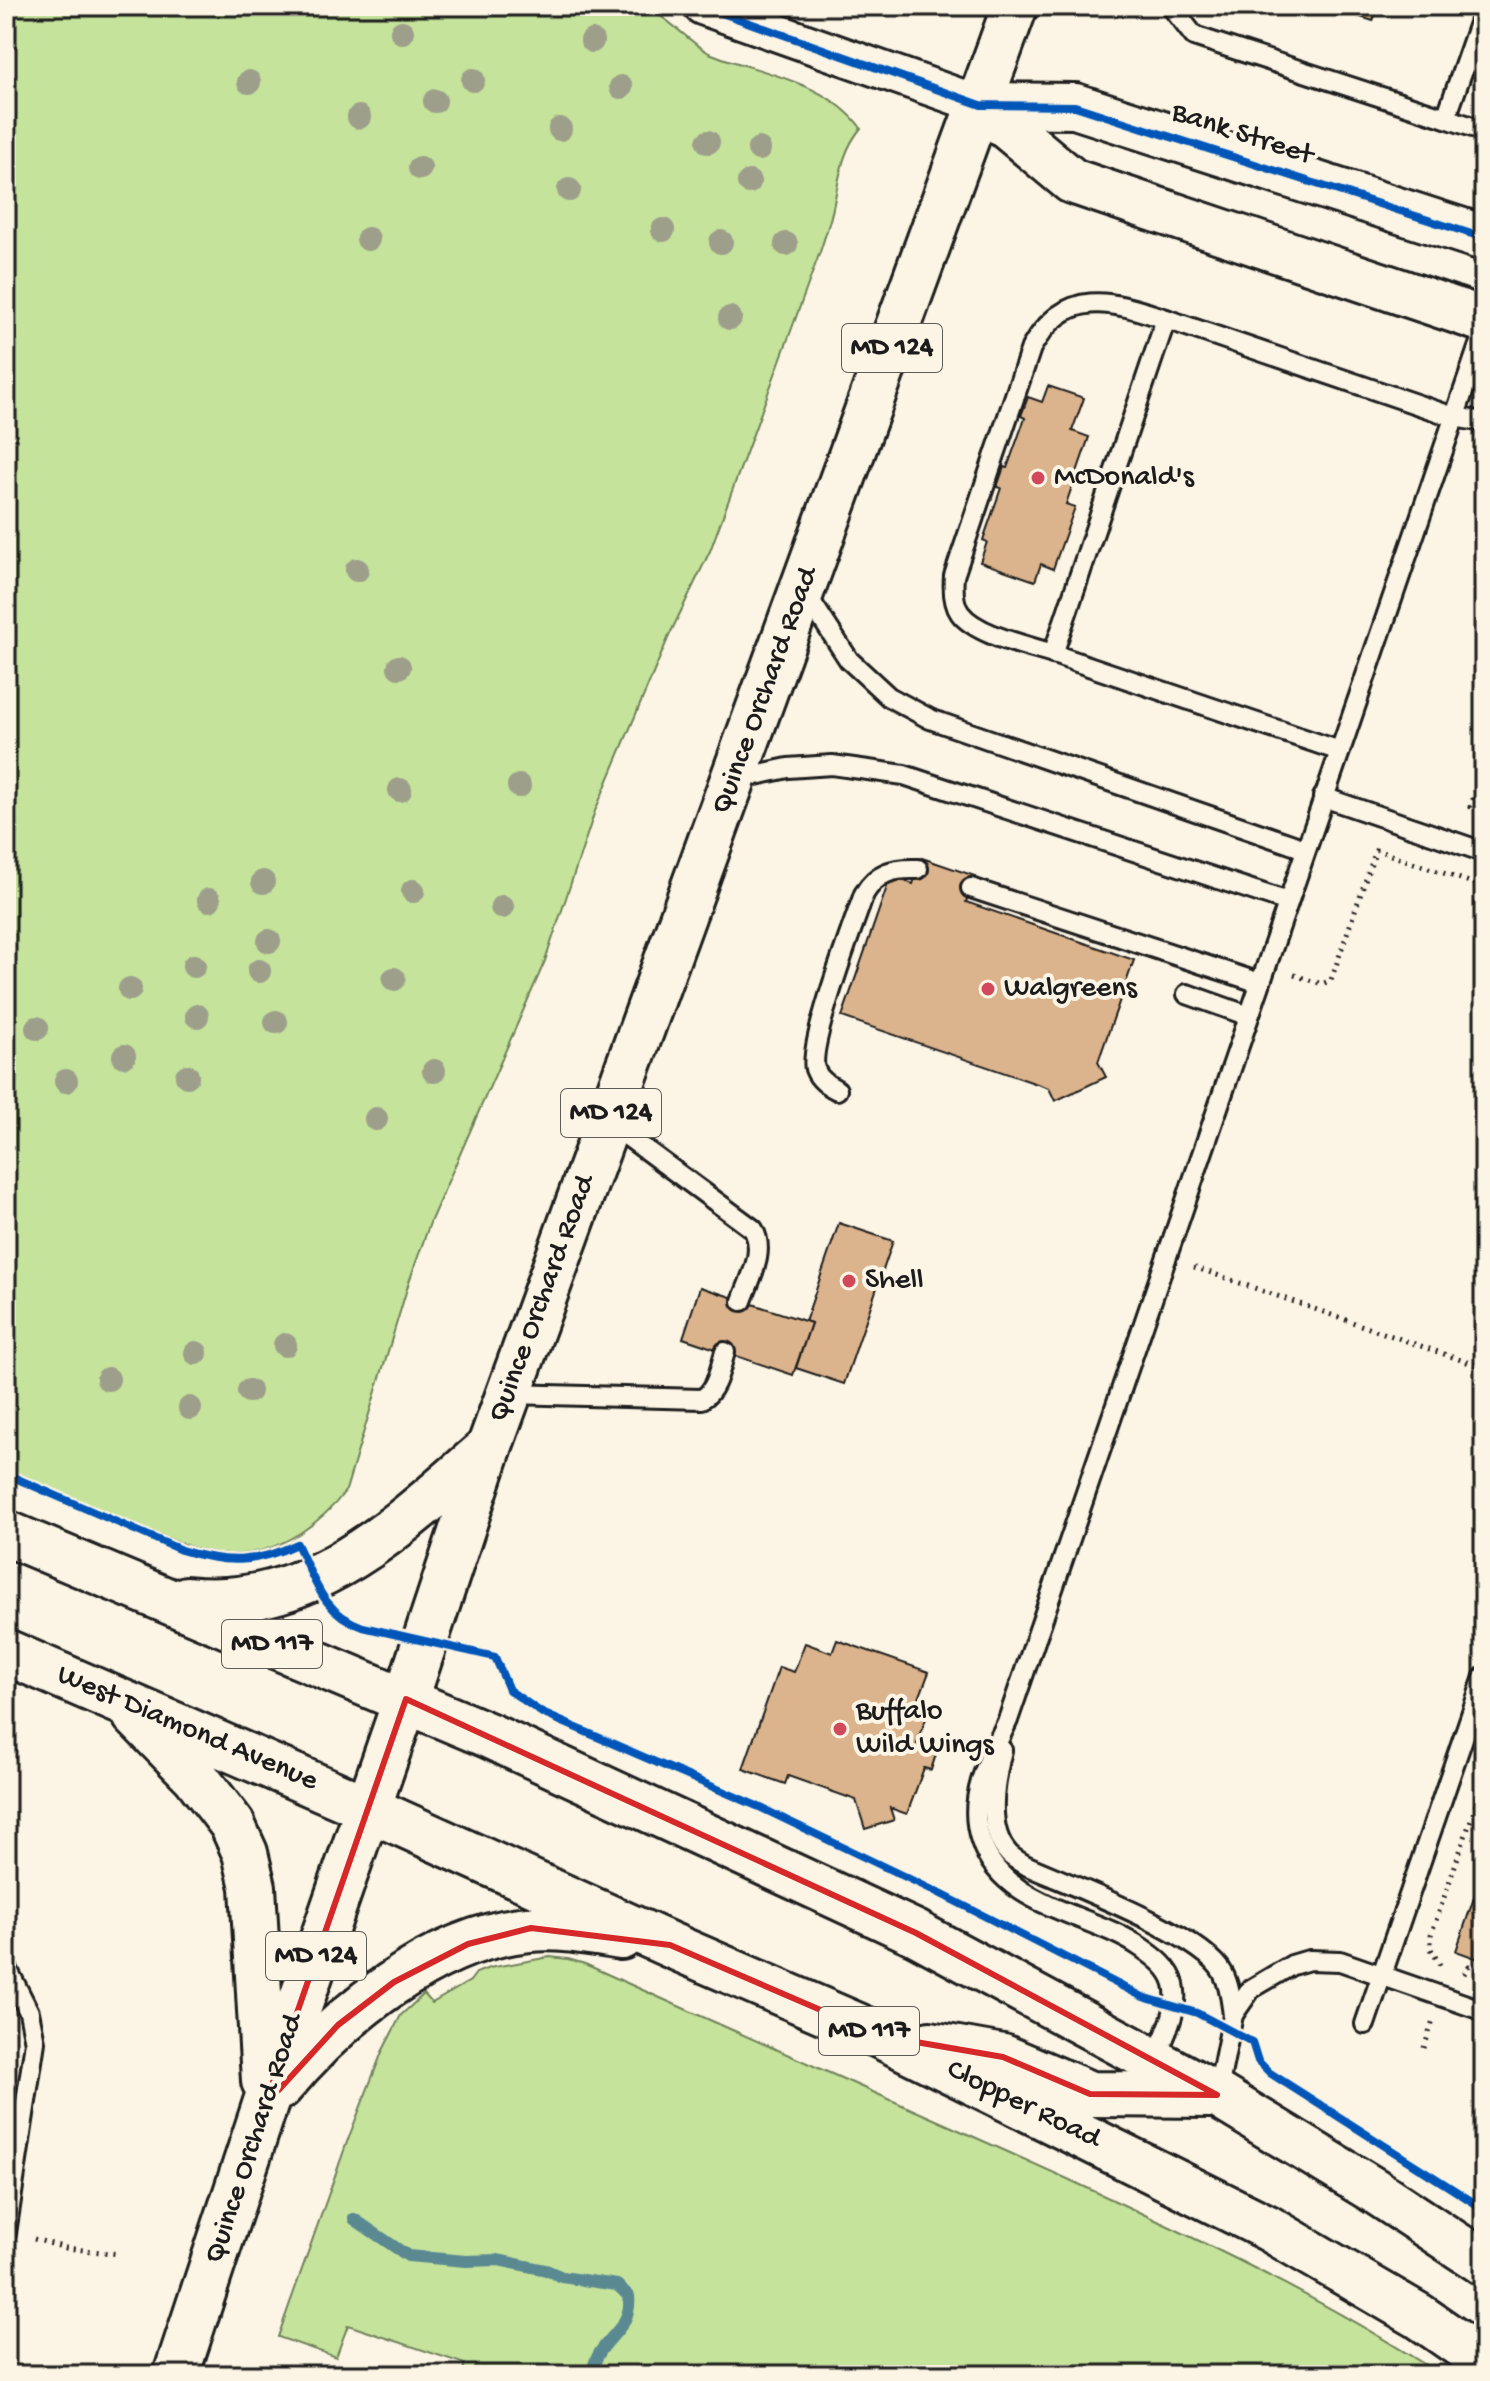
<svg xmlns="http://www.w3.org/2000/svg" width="1490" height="2381" font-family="'Gochi Hand',sans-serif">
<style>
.green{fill:#c5e39b;stroke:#70805c;stroke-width:2}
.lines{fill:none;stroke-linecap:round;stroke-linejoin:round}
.stream{stroke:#5a8992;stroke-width:12}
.building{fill:#dbb38c;stroke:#1c1c1c;stroke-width:2}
.lane-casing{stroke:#1c1c1c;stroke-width:24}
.street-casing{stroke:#1c1c1c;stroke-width:42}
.secondary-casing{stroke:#1c1c1c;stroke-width:50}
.primary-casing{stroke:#1c1c1c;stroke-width:50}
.path{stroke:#1c1c1c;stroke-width:5;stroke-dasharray:2 6;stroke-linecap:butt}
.lane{stroke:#fcf5e5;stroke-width:18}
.street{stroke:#fcf5e5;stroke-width:36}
.secondary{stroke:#fcf5e5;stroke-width:44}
.primary{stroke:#fcf5e5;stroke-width:44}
.cycleway-casing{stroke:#fcf5e5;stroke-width:13}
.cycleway{stroke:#0057b8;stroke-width:8}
.tree{fill:#9d9f8b}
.marked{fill:none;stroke:#d62828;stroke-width:6;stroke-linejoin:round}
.poi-dot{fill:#d1495b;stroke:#fcf5e5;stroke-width:3}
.labels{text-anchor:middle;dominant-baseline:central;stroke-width:8;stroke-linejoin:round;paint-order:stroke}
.shield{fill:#fcf5e5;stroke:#5f5d58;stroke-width:2}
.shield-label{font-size:28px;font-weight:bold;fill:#1c1c1c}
.street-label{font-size:30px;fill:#1c1c1c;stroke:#fcf5e5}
.poi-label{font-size:30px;fill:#1c1c1c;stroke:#fcf5e5;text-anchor:start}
</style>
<rect width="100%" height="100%" fill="#fcf5e5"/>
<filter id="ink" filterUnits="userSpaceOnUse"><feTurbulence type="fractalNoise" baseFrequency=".0125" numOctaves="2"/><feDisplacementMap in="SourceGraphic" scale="16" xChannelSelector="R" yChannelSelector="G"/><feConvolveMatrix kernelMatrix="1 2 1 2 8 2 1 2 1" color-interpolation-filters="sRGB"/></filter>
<g filter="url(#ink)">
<g class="green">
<path d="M6 6H642C669 17 685 39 709 53 759 73 827 81 861 128 842 151 840 175 834 203 831 220 825 236 820 252L710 551 669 636 595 811 545 961 431 1220 409 1282 346 1490C323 1522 281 1552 240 1554 201 1556 164 1536 129 1522 88 1505 47 1486 6 1468Z"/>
<path d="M550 1957 568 1959 585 1964C747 2038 910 2107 1072 2181 1198 2239 1325 2299 1441 2375H461L465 2364 348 2325 336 2357 278 2337 347 2142 382 2052 401 2015 424 1994 432 2003 470 1981 476 1973 489 1968Z"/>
</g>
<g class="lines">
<path class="stream" d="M354 2219 408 2256 466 2261 498 2260 546 2270 562 2277 617 2285 629 2296C633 2333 595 2339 592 2375"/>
</g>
<g class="building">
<path d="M1327 6H1378L1373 21Z"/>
<path d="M1048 386 1084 398 1072 431 1089 437 1066 504 1075 507 1053 569 1041 564 1035 581 980 562 987 542 983 540 1001 488 997 487 1004 467 1007 468 1025 418 1021 416 1028 397 1042 402Z"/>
<path d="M922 858 975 876 966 902 1134 960 1098 1062 1106 1077 1055 1101 1049 1088 842 1017 889 881 896 878 913 884Z"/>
<path d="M839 1223 893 1241 844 1384 796 1368 811 1323 805 1322Z"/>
<path d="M700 1287 811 1323 793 1375 683 1338Z"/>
<path d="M837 1640 929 1672 915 1709 928 1713 917 1744 937 1751 931 1770 924 1768 907 1814 890 1808 894 1820 865 1829 856 1800 788 1776 785 1784 743 1769 779 1667 794 1672 805 1643 832 1653Z"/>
<path d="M1484 1868V1961L1456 1951Z"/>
</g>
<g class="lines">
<g class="lane-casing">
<g id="lane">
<path d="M1175 6 1174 10 1194 36 1446 118"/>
<path d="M1484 9 1446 118 1484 131"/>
<path d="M806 594 849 660 889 697 930 719 1305 849"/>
<path d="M1053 654C1028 646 976 635 960 613 953 603 953 588 954 576L1031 348C1066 287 1109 300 1166 319"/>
<path d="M1340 751 1053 654 1166 319 1454 417 1484 422"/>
<path d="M737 779 788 768 832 765 904 775 1288 902"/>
<path d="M1323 797 1484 852"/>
<path d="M971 888 1260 983"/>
<path d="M1187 994 1249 1016"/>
<path d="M837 1090C828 1085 819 1080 815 1069 808 1043 853 926 864 894 877 872 893 868 918 869"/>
<path d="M608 1122 753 1229C766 1252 750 1278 742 1301"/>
<path d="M509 1394 702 1399C717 1390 720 1368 725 1352"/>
<path d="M1002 1750C995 1780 985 1829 1009 1854 1013 1858 1020 1862 1025 1865 1068 1884 1204 1935 1223 1973 1230 1986 1231 2001 1233 2015"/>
<path d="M6 1966 29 2012 35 2042 6 2233"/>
<path d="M1365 2024 1484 1677"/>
<path d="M1155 2059C1164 2037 1180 2009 1174 1984 1170 1968 1155 1957 1142 1948 1090 1912 1003 1908 981 1841 974 1821 975 1801 981 1781 987 1760 999 1740 1008 1720L1484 331"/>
<path d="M1217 2095 1233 2015 1251 1989 1292 1965 1309 1960 1340 1961 1484 2011"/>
</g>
</g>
<g class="street-casing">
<path id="street" d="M702 6 981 105"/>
</g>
<g class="secondary-casing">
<g id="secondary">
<path d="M981 105 1072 181 1484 320"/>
<path d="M981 105 1075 106 1484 238"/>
</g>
</g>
<g class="primary-casing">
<g id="primary">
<path d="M6 1533 490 1736 916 1933 1217 2095 1375 2191 1484 2263"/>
<path d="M187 1599C313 1613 401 1523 489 1448"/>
<path d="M6 1652 367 1808 670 1945 881 2036 1268 2228 1419 2316 1484 2361"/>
<path d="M135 1715 195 1776 232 1824 245 1853 253 1887 264 2081"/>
<path d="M930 2044 1003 2057 1090 2094 1213 2095"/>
<path d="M280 2087C339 2016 433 1938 529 1929 560 1926 591 1932 621 1937"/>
<path d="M176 2375 265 2105 406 1699 489 1448 1015 6"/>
</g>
</g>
<g class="path">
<path d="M1484 768 1470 807 1484 811"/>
<path d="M1294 975 1322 984 1331 980 1376 850 1484 887"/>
<path d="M1194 1267 1484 1368"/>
<path d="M1440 1965 1431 1949V1935L1484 1782"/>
<path d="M1464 1974 1469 1966 1484 1971"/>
<path d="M1424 2048 1433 2021"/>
<path d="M34 2239 66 2248 119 2254"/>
</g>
<use href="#lane" class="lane"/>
<use href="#street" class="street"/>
<use href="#secondary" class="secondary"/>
<use href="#primary" class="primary"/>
<g class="cycleway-casing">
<g id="cycleway">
<path d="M702 6 981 105 1075 106 1484 238"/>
<path d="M6 1474 181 1550C226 1564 255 1564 297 1544 315 1580 322 1613 363 1627L495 1657 509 1690 542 1713 757 1806 941 1894 1143 1997 1197 2013 1252 2042 1258 2061 1270 2073 1484 2209"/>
</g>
</g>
<use href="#cycleway" class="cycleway"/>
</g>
<g class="tree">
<circle cx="402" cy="32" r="12"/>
<circle cx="592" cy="41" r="12"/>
<circle cx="473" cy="80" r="12"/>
<circle cx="249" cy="82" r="12"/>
<circle cx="621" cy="87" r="12"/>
<circle cx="435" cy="101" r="12"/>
<circle cx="359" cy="117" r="12"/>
<circle cx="560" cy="129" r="12"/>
<circle cx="708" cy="142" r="12"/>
<circle cx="759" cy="149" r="12"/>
<circle cx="420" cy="168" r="12"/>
<circle cx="749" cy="182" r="12"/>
<circle cx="569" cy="190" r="12"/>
<circle cx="663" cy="230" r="12"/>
<circle cx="368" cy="239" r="12"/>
<circle cx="721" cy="242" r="12"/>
<circle cx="786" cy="244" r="12"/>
<circle cx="730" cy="318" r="12"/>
<circle cx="357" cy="570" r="12"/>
<circle cx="399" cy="667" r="12"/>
<circle cx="519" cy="786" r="12"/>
<circle cx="400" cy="790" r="12"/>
<circle cx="263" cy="882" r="12"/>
<circle cx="413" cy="891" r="12"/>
<circle cx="209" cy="900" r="12"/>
<circle cx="502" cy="907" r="12"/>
<circle cx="269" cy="941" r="12"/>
<circle cx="194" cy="966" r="12"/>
<circle cx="259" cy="971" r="12"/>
<circle cx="394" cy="979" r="12"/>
<circle cx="130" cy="989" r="12"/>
<circle cx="197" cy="1016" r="12"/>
<circle cx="276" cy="1022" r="12"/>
<circle cx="37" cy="1028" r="12"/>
<circle cx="124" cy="1056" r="12"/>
<circle cx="434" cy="1071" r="12"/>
<circle cx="187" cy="1076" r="12"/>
<circle cx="66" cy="1081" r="12"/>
<circle cx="376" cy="1119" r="12"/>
<circle cx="285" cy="1345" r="12"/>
<circle cx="196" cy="1353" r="12"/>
<circle cx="108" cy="1379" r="12"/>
<circle cx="249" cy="1391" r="12"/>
<circle cx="190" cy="1408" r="12"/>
</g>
</g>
<path class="marked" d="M406 1699 916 1933 1217 2095 1090 2094 1003 2057 881 2036 670 1945 531 1928 468 1944 394 1982 338 2025 265 2105Z"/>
<g class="poi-dot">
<circle cx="1038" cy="478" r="8"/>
<circle cx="988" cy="989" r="8"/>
<circle cx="849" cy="1281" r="8"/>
<circle cx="840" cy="1729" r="8"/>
</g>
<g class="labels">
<g class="shield">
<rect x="842" y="324" width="100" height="48" rx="6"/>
<rect x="561" y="1089" width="100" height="48" rx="6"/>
<rect x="222" y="1620" width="100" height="48" rx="6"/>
<rect x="266" y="1932" width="100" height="48" rx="6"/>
<rect x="819" y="2007" width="100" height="48" rx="6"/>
</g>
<g class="shield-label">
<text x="892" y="348">MD 124</text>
<text x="611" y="1113">MD 124</text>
<text x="272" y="1644">MD 117</text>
<text x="316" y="1956">MD 124</text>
<text x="869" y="2031">MD 117</text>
</g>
<g class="street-label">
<text transform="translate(1242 135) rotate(18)">Bank Street</text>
<text transform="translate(766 691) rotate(-70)">Quince Orchard Road</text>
<text transform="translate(543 1299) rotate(-70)">Quince Orchard Road</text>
<text transform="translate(187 1729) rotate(23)">West Diamond Avenue</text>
<text transform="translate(1023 2105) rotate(26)">Clopper Road</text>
<text transform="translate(255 2139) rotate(-72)">Quince Orchard Road</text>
</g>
<g class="poi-label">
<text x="1054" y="478">McDonald's</text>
<text x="1004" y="989">Walgreens</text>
<text x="865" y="1281">Shell</text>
<text x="856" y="1712">Buffalo<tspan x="856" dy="34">Wild Wings</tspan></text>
</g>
</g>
<rect width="1490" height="2381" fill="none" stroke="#fcf5e5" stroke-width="32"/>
<rect x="16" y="16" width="1458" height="2349" fill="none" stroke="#1c1c1c" stroke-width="3" filter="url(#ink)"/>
</svg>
